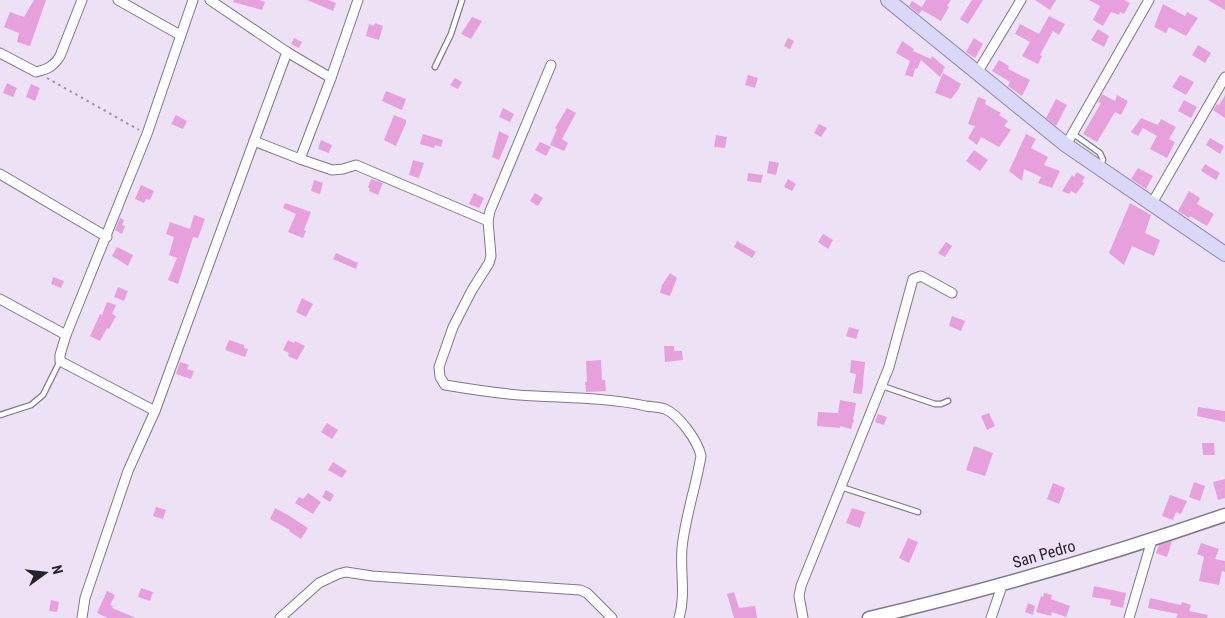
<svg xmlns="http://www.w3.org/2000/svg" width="1225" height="618" font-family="'Roboto Condensed',sans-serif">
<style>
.building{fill:#e6a1dc}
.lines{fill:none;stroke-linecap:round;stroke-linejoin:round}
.lane-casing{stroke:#817789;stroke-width:7}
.street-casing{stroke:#817789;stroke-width:11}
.secondary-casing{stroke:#817789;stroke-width:15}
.primary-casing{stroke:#8c86ae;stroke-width:16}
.path{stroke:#9c93a3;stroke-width:2;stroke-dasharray:2.5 4;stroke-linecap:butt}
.lane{stroke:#fff;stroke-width:4.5}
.street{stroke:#fff;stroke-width:9}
.secondary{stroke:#fff;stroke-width:12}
.primary{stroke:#dbd7f9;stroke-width:14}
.labels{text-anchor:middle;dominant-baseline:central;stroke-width:4;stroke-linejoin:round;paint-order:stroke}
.street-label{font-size:16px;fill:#27232a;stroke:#ede1f6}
</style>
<rect width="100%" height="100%" fill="#ede1f6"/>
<g class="building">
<path d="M34 0H46L30 46 17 42 19 33 4 27 10 12 24 17Z"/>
<path d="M234 0H259L265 2 262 10 233 2Z"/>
<path d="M307 0H328L336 3 333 11Z"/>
<path d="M926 0H951L947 6 949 7 941 21 922 10 919 14 909 6 912 1 922 7Z"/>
<path d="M972 0H983L968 24 960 19Z"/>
<path d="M1035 0H1056L1050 10Z"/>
<path d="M1089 0H1124L1130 3 1124 14 1120 12 1119 15 1111 12 1103 26 1093 20 1100 6Z"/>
<path d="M1208 0H1225V10Z"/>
<path d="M1163 4 1185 16 1187 12 1198 18 1186 36 1169 27 1166 33 1154 27Z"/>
<path d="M1049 16 1065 24 1059 35 1053 31 1040 55 1042 56 1038 64 1022 56 1030 42 1015 34 1020 24 1039 34Z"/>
<path d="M472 17 482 21 471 39 461 34Z"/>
<path d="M375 23 383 26 379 40 366 36 369 24 374 26Z"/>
<path d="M1098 29 1109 36 1104 47 1091 40Z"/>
<path d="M294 38 302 42 299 48 291 44Z"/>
<path d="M788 38 794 41 790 49 784 46Z"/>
<path d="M974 38 983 44 975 58 966 52Z"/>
<path d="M902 41 914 49 913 51 931 59 932 56 945 67 940 77 921 60 917 69 915 68 913 77 905 75 910 61 896 53Z"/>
<path d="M1198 45 1211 53 1205 63 1192 55Z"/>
<path d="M999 60 1009 66 1008 69 1030 80 1022 96 1008 86 1010 82 992 71Z"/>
<path d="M943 73 961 84 958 90 951 99 935 93Z"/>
<path d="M748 75 758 78 755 88 745 85Z"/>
<path d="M1180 75 1194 82 1186 95 1172 87Z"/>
<path d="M455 78 462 82 458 89 450 85Z"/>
<path d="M7 83 17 88 13 97 3 93Z"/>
<path d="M31 84 40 88 35 101 26 97Z"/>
<path d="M386 91 406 99 402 110 382 101Z"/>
<path d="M1102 94 1115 101 1117 95 1128 101 1121 115 1115 112 1097 142 1083 134 1101 103 1098 102Z"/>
<path d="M1225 95V118L1213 110 1217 104 1219 105Z"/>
<path d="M978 97 986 100 985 104 1001 113 999 115 1008 121 1004 126 1011 130 999 147 981 137 977 145 968 138 975 126 968 124Z"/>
<path d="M1056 99 1067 105 1056 126 1046 118Z"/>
<path d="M1184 100 1197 107 1191 118 1178 111Z"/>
<path d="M503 108 514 114 510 122 499 117Z"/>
<path d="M567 108 576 113 562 139 568 143 564 151 550 145 557 129 555 128Z"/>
<path d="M176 115 187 121 183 129 171 124Z"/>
<path d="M394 115 406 120V123L396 146 384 140Z"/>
<path d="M1141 118 1158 125 1161 119 1176 127 1169 139 1175 142 1167 158 1150 149 1157 136 1143 128 1138 136 1131 132Z"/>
<path d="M819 124 827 128 821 137 814 133Z"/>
<path d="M499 131 509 136 499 160 492 157Z"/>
<path d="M423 134 443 140 441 147 435 145 434 148 420 144Z"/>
<path d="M1026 134 1036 139 1031 148 1048 157 1044 165 1060 171 1052 188 1038 183 1041 177 1024 169 1022 181 1009 171Z"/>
<path d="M716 135 727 137 725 148 714 147Z"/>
<path d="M1210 138 1224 146 1220 154 1206 145Z"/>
<path d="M321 140 332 145 329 153 318 149Z"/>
<path d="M540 142 551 147 546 156 535 150Z"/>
<path d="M974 150 988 160 980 171 966 161Z"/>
<path d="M413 160 424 163 419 178 409 175Z"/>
<path d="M769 161 779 163 776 175 767 173Z"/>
<path d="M1205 164 1220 173 1216 180 1201 171Z"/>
<path d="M1138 168 1153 176 1146 189 1131 179Z"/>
<path d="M1077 172 1085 177 1082 182 1084 183 1076 194 1071 191 1069 194 1062 191 1072 175 1074 177Z"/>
<path d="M748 173 763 175 761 183 747 181Z"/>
<path d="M371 179 383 183 378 195 369 191 370 188H368Z"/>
<path d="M788 179 796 184 792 191 784 187Z"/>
<path d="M314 180 323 183 320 194 311 191Z"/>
<path d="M141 185 154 191 150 200 146 199 144 203 135 199Z"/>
<path d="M1189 191 1200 198 1197 204 1214 214 1207 226 1190 216 1189 218 1178 211Z"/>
<path d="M474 193 484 198 479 208 469 204Z"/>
<path d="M535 193 543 198 538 206 530 201Z"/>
<path d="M285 203 311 212 304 230 306 231 303 238 288 232 296 214 283 208Z"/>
<path d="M1130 203 1151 215 1145 233 1160 240 1154 256 1132 246 1124 265 1109 253Z"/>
<path d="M194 215 205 219 198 238 193 237 178 284 168 280 177 258 169 255 174 237 166 234 170 222 190 229Z"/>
<path d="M120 218 124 220 122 225 125 226 122 234 115 230Z"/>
<path d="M823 234 833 240 828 249 818 242Z"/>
<path d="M737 241 756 252 752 258 734 247Z"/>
<path d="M946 242 952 246 945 257 938 253Z"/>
<path d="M117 247 133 255 128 266 112 256Z"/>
<path d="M336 253 358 263 356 269 333 259Z"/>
<path d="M670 273 677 278 670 296 660 293 662 285Z"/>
<path d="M53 277 64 281 61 288 51 284Z"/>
<path d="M118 287 128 291 124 301 114 297Z"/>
<path d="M302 298 313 304 306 317 296 312Z"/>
<path d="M107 302 116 305 112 314 116 316 109 329 107 328 100 341 90 336 100 314 102 315Z"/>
<path d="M952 316 965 321 961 331 949 326Z"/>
<path d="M849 327 859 330 856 339 846 336Z"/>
<path d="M229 340 244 345V348L248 349 245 357 225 350Z"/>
<path d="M288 340 294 343 295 341 305 346 297 360 288 356 289 353 283 350Z"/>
<path d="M664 346H674V351H682L683 360 665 362Z"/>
<path d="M601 360 602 380H605L606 391 586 392 585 382H587L586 361Z"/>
<path d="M851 360 865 362 862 394 853 393 856 374 850 373Z"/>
<path d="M180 362 189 365 187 369 194 371 191 379 176 374Z"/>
<path d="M840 400 856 403 853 420H854L851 429 840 426V428L817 426 818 412 838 413Z"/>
<path d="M1198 407 1225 411V422L1197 416Z"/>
<path d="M989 413 995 426 987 430 981 416Z"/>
<path d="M878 414 887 417 884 425 875 422Z"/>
<path d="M327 423 338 430 332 439 321 432Z"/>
<path d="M1202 443H1214L1215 455H1203Z"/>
<path d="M974 446 993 453 985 476 966 470Z"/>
<path d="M333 462 347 471 342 478 328 470Z"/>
<path d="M1225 479V498L1218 500 1213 482Z"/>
<path d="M1194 482 1205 486 1200 501 1189 497Z"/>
<path d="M1053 483 1065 488 1059 504 1047 499Z"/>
<path d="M326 490 334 495 330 502 322 497Z"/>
<path d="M308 493 321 502 313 514 295 503 299 497 303 499Z"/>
<path d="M1170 495 1187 501 1181 514 1176 512 1173 520 1162 516Z"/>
<path d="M156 507 166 510 163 519 153 516Z"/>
<path d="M275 508 288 515 308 528 301 539 289 531 290 530 270 519Z"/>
<path d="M852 508 865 512 860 528 846 523Z"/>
<path d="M908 538 918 542 909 563 899 558Z"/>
<path d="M1172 541 1167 557 1156 553 1159 545Z"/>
<path d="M1201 543 1219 549 1215 559 1225 561V572L1222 571 1219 585 1199 581 1204 557 1197 554Z"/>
<path d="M1094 586 1126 593 1123 608 1110 605 1111 600 1092 597Z"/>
<path d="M141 588 153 592 150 601 138 597Z"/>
<path d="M107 591 115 595 110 605 113 606 112 608 136 618H108L97 613Z"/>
<path d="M734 592 739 608 755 606 757 618H734L727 594Z"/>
<path d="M1044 593 1052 595 1051 599 1070 606 1066 617 1052 612 1051 616 1036 612 1041 596 1043 597Z"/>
<path d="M1150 598 1181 605 1182 602 1191 605 1189 611 1208 615 1207 618H1176L1178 614 1148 608Z"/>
<path d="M51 600 59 602 57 612 49 611Z"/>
<path d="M1028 603 1035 606 1033 615 1025 612Z"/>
</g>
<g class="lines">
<g class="lane-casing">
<g id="lane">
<path d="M435 67 451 34 462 0"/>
<path d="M1072 133 1100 153 1103 160 1101 165"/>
<path d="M882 386 935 404H941L948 401"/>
<path d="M0 415 31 405 43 395 60 361"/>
<path d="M841 487 918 512"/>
</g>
</g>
<g class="street-casing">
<g id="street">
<path d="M118 0 180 35"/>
<path d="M210 0 287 52 331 78 358 0"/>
<path d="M287 52 254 141 300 159 331 78"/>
<path d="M0 53 36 72C48 69 54 66 60 56L82 0"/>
<path d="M977 73 1021 0"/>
<path d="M1066 145 1149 0"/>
<path d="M300 159 332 170 343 169 356 165 488 221 490 211 551 65"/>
<path d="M0 174 107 237"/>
<path d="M1151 205 1225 77"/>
<path d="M488 221 491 256 489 263 472 290 453 327 439 367 440 377 445 385C475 390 505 395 536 396 572 398 610 398 646 406 652 407 659 407 665 409 679 415 698 441 701 456 696 487 685 517 682 548 680 572 686 595 679 618"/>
<path d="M0 299 66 335 147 134 193 0"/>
<path d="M66 335 60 355V361L155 411"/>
<path d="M82 618 85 598 128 471 155 411 254 141"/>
<path d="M280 618 319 583 338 574 346 572 372 576 580 590 587 593 612 618"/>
<path d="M803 618 799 596 801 586 889 367 913 279 921 276 952 293"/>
<path d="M991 618 1003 583"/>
<path d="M1129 618 1152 540"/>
</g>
</g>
<g class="secondary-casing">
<path id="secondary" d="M869 618C989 590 1109 555 1225 515"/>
</g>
<g class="primary-casing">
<path id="primary" d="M888 0 1066 145 1225 254"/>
</g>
<path class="path" d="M47 78 139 130"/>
<use href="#lane" class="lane"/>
<use href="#street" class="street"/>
<use href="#secondary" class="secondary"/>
<use href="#primary" class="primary"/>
</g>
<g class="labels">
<g class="street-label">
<text transform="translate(1044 554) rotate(-16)">San Pedro</text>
</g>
</g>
<g transform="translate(45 573) rotate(75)" stroke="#ede1f6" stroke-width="4" paint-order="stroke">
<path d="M0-4L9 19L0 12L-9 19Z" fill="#27232a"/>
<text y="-8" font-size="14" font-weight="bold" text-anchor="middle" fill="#27232a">N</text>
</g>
</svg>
